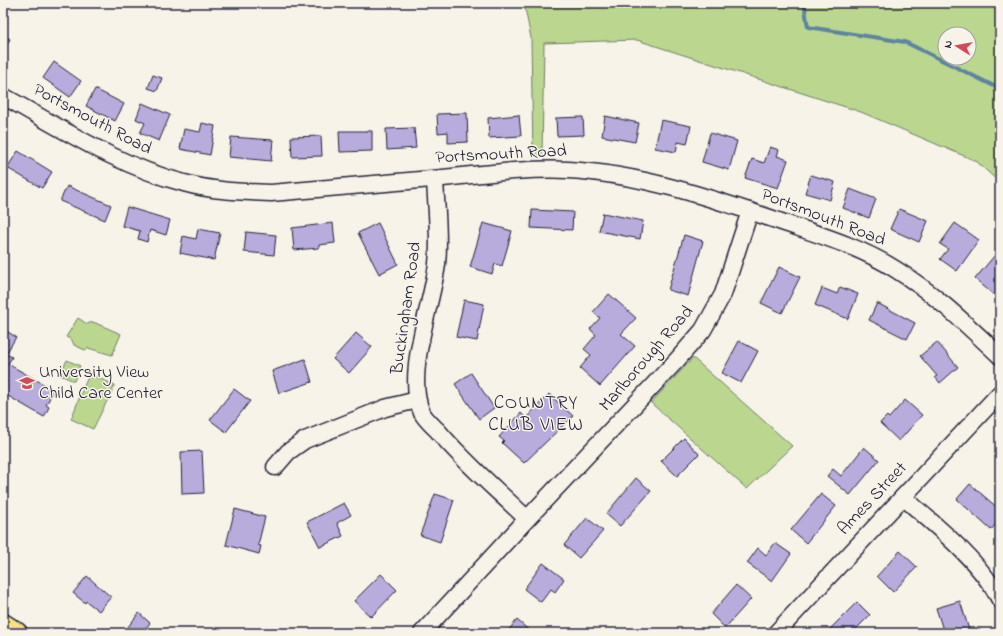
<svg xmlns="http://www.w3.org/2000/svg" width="1003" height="636" font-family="'Indie Flower',sans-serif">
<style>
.green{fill:#bbd78f;stroke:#6e7c65;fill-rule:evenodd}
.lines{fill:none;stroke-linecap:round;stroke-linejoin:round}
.stream{stroke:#5d84a1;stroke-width:4}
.building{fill:#b8acdd;stroke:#22223b}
.minor-casing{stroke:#22223b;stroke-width:19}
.major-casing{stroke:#22223b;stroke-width:23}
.minor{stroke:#f7f3e8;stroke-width:16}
.major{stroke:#f9e181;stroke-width:20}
.labels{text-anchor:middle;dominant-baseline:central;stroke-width:3;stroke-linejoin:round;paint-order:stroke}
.street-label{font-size:18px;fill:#22223b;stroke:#f7f3e8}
.poi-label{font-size:18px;fill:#22223b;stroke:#f7f3e8;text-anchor:start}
.neighbourhood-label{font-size:19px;letter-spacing:1px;fill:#22223b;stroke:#f7f3e8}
</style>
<rect width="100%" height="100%" fill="#f7f3e8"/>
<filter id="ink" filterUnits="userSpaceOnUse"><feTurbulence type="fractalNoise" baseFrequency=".025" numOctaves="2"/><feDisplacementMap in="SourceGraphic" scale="8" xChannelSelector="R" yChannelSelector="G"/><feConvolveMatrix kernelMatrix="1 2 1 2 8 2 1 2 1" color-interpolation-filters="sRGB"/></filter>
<g filter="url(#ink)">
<g class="green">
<path d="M524 3H1000V183L976 161 861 112 637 40 544 43 542 154 533 155 531 38ZM945 34H969V58H945Z"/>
<path d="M78 318 87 324 93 322 121 334 112 355 88 348 85 350 74 345 72 340 66 337Z"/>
<path d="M693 358 792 446 747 489 651 403Z"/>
<path d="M67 360 80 366 74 381 60 375Z"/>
<path d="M89 374 115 385 93 429 71 419Z"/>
</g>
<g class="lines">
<path class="stream" d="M804 3 808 27 905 42 1000 89"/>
</g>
<g class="building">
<path d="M3 35 10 39 3 52Z"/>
<path d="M54 62 81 81 70 97 43 78Z"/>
<path d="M153 75 162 78 157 91 148 88Z"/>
<path d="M95 89 124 104 115 121 86 106Z"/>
<path d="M142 103 170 115 159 141 140 133 145 123 136 119Z"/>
<path d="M467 113 468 142 448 143V132L438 133 437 114Z"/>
<path d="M519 115 521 136 489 138 488 118Z"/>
<path d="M605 116 639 123 635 142 602 136Z"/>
<path d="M583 117 584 135 557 136 556 118Z"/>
<path d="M661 120 691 126 687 144 678 142 676 152 655 148Z"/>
<path d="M202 123 215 126 210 155 180 149 184 129 200 132Z"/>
<path d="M414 128 416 148 387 150 386 129Z"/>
<path d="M339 131H372V151L340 152Z"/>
<path d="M710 133 737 141 729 170 702 162Z"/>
<path d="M321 136 322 156 292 157 291 137Z"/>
<path d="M231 137 273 140 271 161 229 157Z"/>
<path d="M770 147 779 150 777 156 788 160 778 188 745 178 752 159 764 163Z"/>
<path d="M18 151 52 172 42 188 7 168Z"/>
<path d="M811 175 835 182 830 200 805 193Z"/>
<path d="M67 186 111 205 105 220 60 201Z"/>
<path d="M850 189 876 199 869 218 843 208Z"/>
<path d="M127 207 170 220 166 235 150 230 147 242 138 239 140 231 122 226Z"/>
<path d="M899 209 928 221 919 242 890 229Z"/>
<path d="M532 210 573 212 572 230 531 228Z"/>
<path d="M603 213 643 221 640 239 599 231Z"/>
<path d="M333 223 335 243 319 245V248L294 250 292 228Z"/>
<path d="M378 223 398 264 379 274 358 233Z"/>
<path d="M483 223 512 231 502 266 495 264 492 274 470 267Z"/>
<path d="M955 223 979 240 957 271 940 259 948 249 940 244Z"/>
<path d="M198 229 220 233 214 260 180 253 183 236 196 239Z"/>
<path d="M246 232 276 235 274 255 244 252Z"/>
<path d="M684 235 703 241 688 296 668 290Z"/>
<path d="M1000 249V300L975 279Z"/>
<path d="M779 267 800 277 782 313 761 303Z"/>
<path d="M840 287 858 294 848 319 815 305 822 288 837 294Z"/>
<path d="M609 294 636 318 621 334 635 346 600 386 580 368 591 355 584 349 596 335 590 329 600 318 593 312Z"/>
<path d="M464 300 484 304 477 341 456 337Z"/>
<path d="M877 303 915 323 907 339 869 320Z"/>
<path d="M3 329 16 337 6 354 12 357 8 364 54 390 46 405 49 407 44 417 3 393Z"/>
<path d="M356 333 372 347 349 373 333 359Z"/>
<path d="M739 341 758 351 741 383 722 373Z"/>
<path d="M937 342 958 367 940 383 935 377 937 376 920 356Z"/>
<path d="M305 359 312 382 279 393 272 371Z"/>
<path d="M471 373 494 408 479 419 455 384Z"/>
<path d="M234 389 250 401 226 432 210 420Z"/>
<path d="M549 394 573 416 524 463 502 443 504 441 499 437 521 413 526 418Z"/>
<path d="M905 400 922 415 899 441 880 423 887 416 889 418Z"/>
<path d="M684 438 699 454 677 476 661 461Z"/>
<path d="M864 447 879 460 850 495 827 476 833 469 841 476Z"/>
<path d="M202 451 204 493 182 494 181 452Z"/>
<path d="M636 478 651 491 620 526 606 514Z"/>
<path d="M970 484 1000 510V519L991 530 957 499Z"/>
<path d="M435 494 454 500 440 542 420 535Z"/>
<path d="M821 494 836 506 806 543 791 530Z"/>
<path d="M344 503 351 515 337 523 343 536 320 547 307 522Z"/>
<path d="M235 509 265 517 258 545 261 546 259 554 226 545Z"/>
<path d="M587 518 603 531 579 558 564 545Z"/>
<path d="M775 543 791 554 772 581 747 563 758 548 766 555Z"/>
<path d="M900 551 917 567 893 592 877 576Z"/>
<path d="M543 563 564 579 555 592 551 589 541 602 524 589Z"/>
<path d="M381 574 397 590 371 617 354 601Z"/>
<path d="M87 576 111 597 99 611 86 601 85 603 73 593Z"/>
<path d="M736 585 751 599 725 628 711 614Z"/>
<path d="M960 601 970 633H944L936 608Z"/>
<path d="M857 602 870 615 855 630 857 633H831L829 630Z"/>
<path d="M139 613 150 623 146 628 151 633H123Z"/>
<path d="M517 620 532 633H506Z"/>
</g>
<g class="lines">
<g class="minor-casing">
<g id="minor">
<path d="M3 96C61 128 118 166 184 183 212 191 242 192 271 193 329 188 386 183 443 178 484 174 526 168 568 170 640 174 708 197 776 220 816 234 859 246 895 269 934 293 966 324 1000 356"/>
<path d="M435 179C436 207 440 236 437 264 432 306 404 374 422 413 426 420 433 426 438 431 465 463 497 490 527 519"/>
<path d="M275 467 288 452 305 440 385 408 417 400"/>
<path d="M903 497C935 525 981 562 1000 600"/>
<path d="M422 633 527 519 677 360 703 330 723 294 750 211"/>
<path d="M776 633 1000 393"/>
</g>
</g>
<g class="major-casing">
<path id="major" d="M3 624 17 633"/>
</g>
<use href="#minor" class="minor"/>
<use href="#major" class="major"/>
</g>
</g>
<defs>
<g id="school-bare" transform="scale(1.2)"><path d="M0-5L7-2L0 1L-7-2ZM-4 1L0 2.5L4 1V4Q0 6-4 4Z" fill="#d1495b" stroke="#f7f3e8" stroke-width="2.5" paint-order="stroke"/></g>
</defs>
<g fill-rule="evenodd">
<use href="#school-bare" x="27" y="383"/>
</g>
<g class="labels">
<g class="street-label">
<text transform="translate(92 120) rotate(28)">Portsmouth Road</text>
<text transform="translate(501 155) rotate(-3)">Portsmouth Road</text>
<text transform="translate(823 218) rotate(21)">Portsmouth Road</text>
<text transform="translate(407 308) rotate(-82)">Buckingham Road</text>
<text transform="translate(647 359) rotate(-49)">Marlborough Road</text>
<text transform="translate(873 499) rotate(-47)">Ames Street</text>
</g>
<g class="poi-label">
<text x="39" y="373">University View<tspan x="39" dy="21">Child Care Center</tspan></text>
</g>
<g class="neighbourhood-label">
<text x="536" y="403">COUNTRY<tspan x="536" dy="22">CLUB VIEW</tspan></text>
</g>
</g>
<rect width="1003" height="636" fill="none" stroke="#f7f3e8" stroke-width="16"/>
<rect x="8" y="8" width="987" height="620" fill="none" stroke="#22223b" stroke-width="1.5" filter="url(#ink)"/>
<g transform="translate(957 46) rotate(281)"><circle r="19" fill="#f7f3e8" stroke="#a29fa3"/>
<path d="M0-3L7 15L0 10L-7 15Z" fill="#d1495b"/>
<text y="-6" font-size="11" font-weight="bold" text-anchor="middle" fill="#22223b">N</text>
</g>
</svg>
